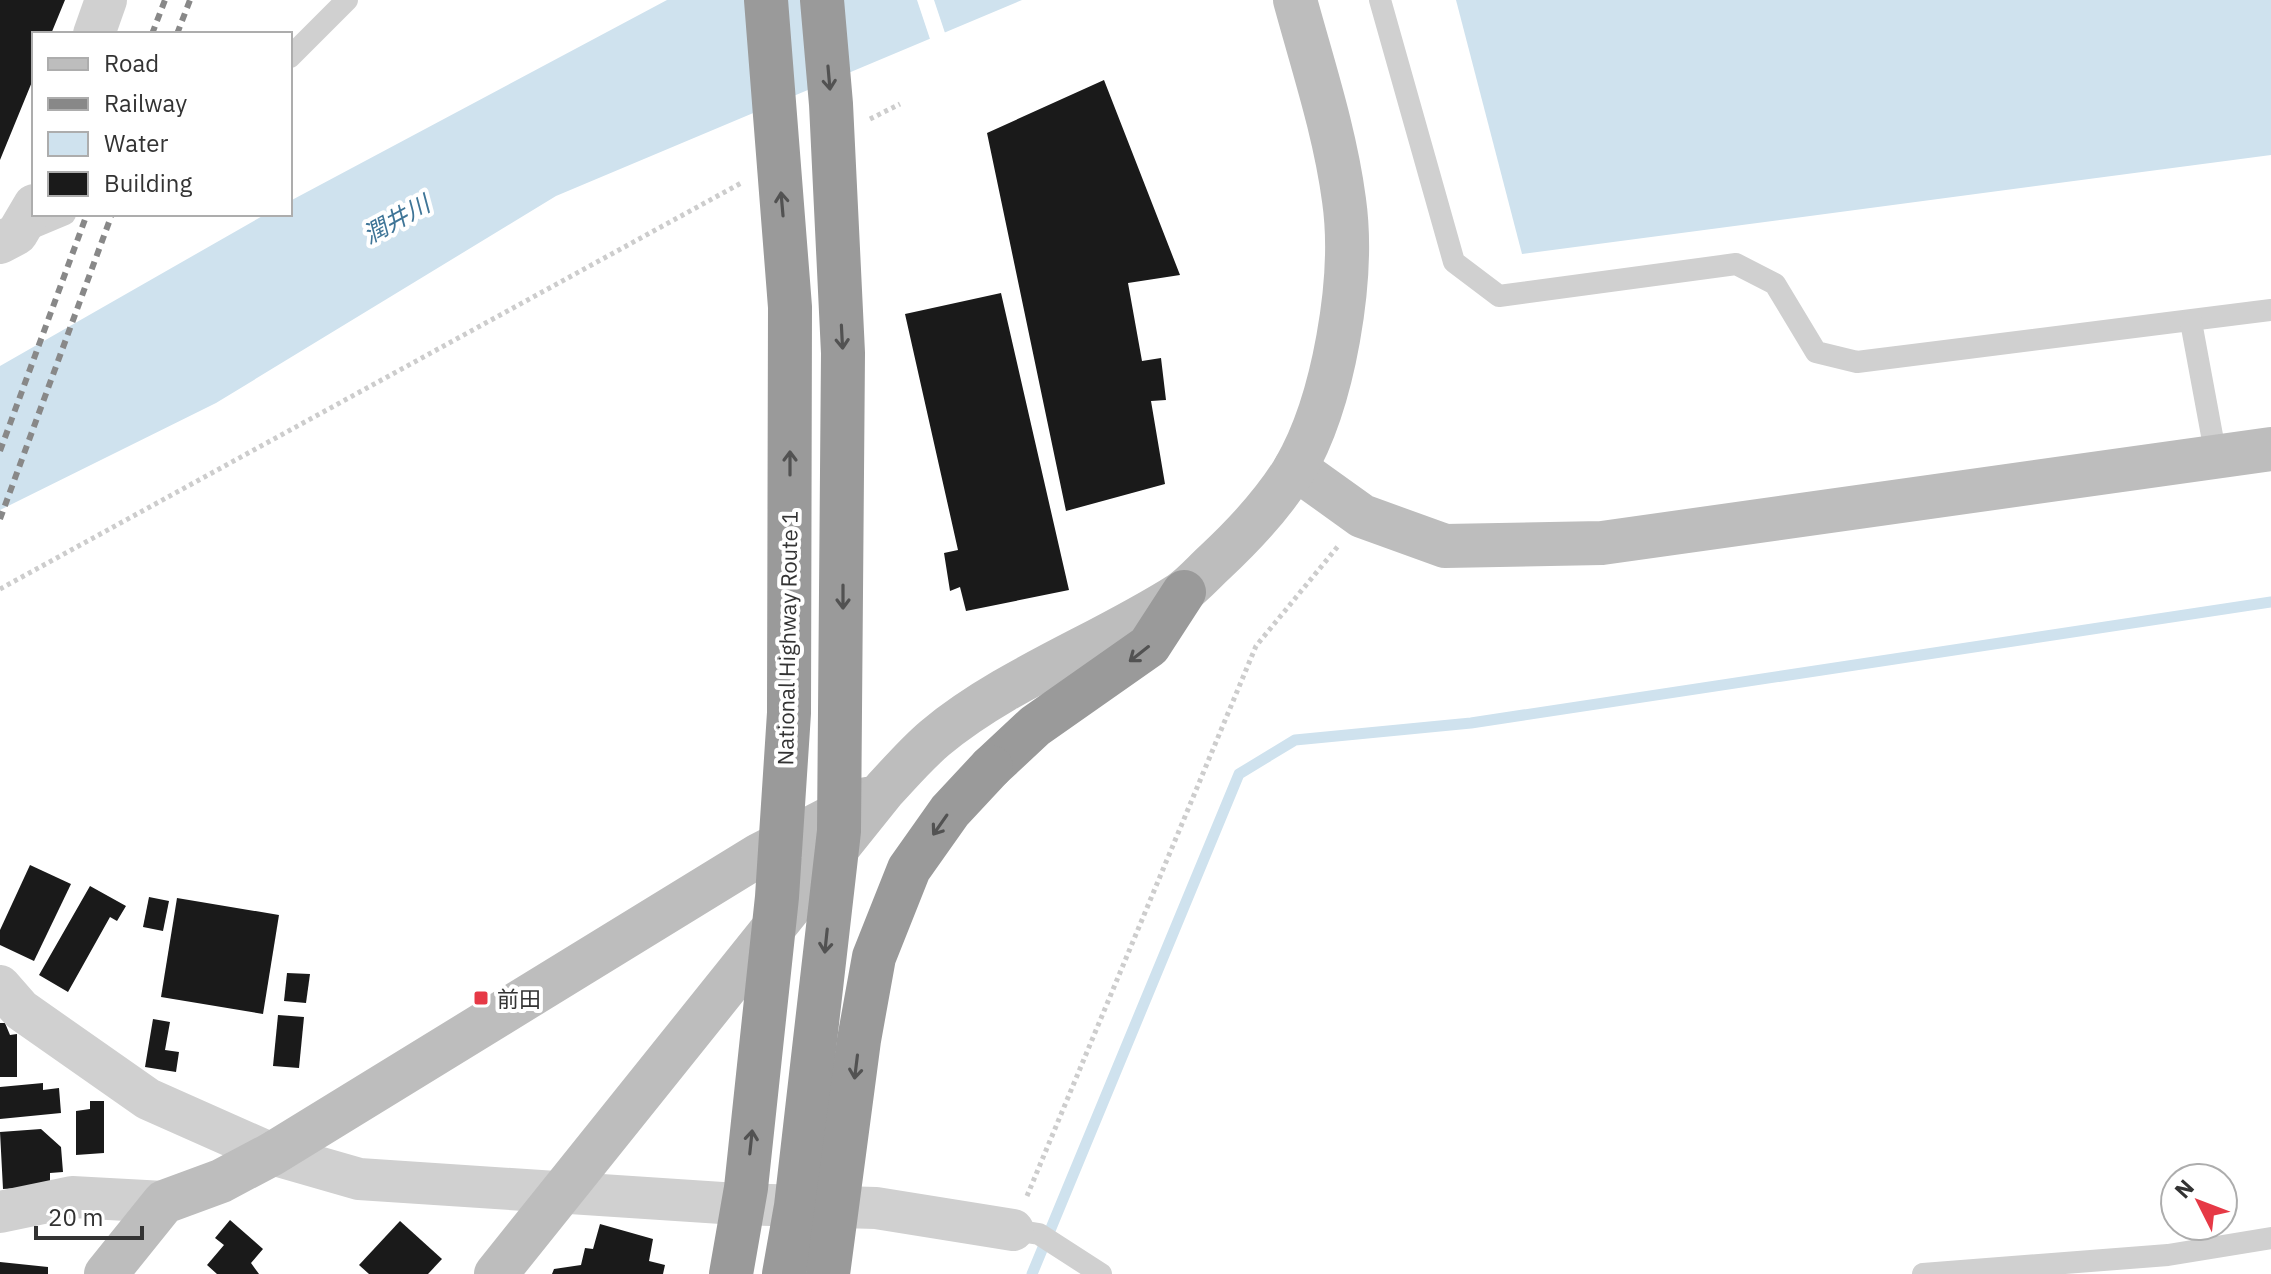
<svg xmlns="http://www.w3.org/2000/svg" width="2271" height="1274" font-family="'IBM Plex Sans','Noto Sans JP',sans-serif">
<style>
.water{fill:#cfe2ee}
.pier{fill:#fff}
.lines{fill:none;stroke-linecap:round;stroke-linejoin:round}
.stream{stroke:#cfe2ee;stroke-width:11}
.building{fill:#1a1a1a}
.path{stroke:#cdcdcd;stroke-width:5;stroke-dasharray:4 4;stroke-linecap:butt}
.lane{stroke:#d0d0d0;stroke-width:22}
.street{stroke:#d0d0d0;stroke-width:42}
.secondary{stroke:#bdbdbd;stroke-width:44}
.highway{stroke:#9a9a9a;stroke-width:44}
.rail{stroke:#888;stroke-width:6;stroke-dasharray:8 6;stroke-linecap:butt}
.highway-bridge{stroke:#9a9a9a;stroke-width:44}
.oneway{stroke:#525252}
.poi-dot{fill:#e63946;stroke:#fff;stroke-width:3}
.labels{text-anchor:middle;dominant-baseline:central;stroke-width:8;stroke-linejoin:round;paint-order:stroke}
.street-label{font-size:22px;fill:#333;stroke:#fff}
.poi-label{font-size:22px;fill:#333;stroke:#fff;text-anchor:start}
.water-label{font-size:24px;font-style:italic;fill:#3f7597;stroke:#fff}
</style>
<rect width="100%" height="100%" fill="#fff"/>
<g class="water">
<path d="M667 0H1022L556 196 216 403 0 510V366L266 214H290V201Z"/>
<path d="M1456 0H2271V155L1522 254Z"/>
</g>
<path class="pier" d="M917 0H934L946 36 931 42Z"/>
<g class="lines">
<path class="stream" d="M1032 1274 1239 774 1295 740 1471 723 2271 602"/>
</g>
<g class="building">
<path d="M0 0H65L51 34H34V77L0 160Z"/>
<path d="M1104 80 1180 275 1128 283 1142 361 1161 358 1166 400 1151 401 1165 484 1066 511 987 133Z"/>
<path d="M1001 293 1069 590 966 611 960 587 950 591 944 553 958 550 905 314Z"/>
<path d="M30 865 71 884 34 961 0 945V930Z"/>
<path d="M90 886 126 906 117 921 110 917 68 992 39 975Z"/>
<path d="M149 897 169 901 163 931 143 927Z"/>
<path d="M177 898 279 915 263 1014 161 997Z"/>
<path d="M287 973 310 974 306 1003 284 1001Z"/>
<path d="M278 1015 304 1017 299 1068 273 1066Z"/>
<path d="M153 1019 170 1022 165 1050 179 1052 176 1072 145 1067Z"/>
<path d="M0 1023H5L10 1035 17 1034V1077H0Z"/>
<path d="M43 1083V1090L59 1088 61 1113 0 1119V1087Z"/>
<path d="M90 1101H104V1153L76 1155V1111L90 1109Z"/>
<path d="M41 1129 61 1147 63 1172 50 1173V1186L3 1189 0 1132Z"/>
<path d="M230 1220 263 1249 251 1263 259 1274H217L207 1265 224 1245 215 1238Z"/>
<path d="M400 1221 442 1259 428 1274H369L359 1265Z"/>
<path d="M600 1224 653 1239 649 1261 665 1265 663 1274H552L554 1269 581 1265 585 1248 593 1249Z"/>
<path d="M0 1262 48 1267V1274H0Z"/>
</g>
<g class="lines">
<g class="path">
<path d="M870 119 900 104"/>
<path d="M0 589 743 182"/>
<path d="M1027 1196 1256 646 1339 545"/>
</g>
<g class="lane">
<path d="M1380 0 1454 262 1499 296 1736 264 1775 284 1816 352 1857 362 2271 310"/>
<path d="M290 57 347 0"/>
<path d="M22 232 65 214"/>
<path d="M2191 322 2216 457"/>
<path d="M1013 1230 1039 1234 1101 1274"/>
<path d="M1923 1274 2168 1255 2271 1238"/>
</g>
<g class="street">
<path d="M94 34 106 0"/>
<path d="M0 243 17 234 34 205"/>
<path d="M0 986 21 1010 148 1099 272 1154 359 1179 737 1204 876 1208 1013 1230"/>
<path d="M0 1212 72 1197 164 1202"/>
</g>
<g class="secondary">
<path d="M1295 468 1362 516 1445 546 1602 543 2271 449"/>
<path d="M106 1274 164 1202 221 1181 272 1154 759 855 867 799"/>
<path d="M496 1274 884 790C900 773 916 754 935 738 1004 680 1102 644 1180 594 1193 585 1204 572 1215 562 1245 534 1273 504 1294 470 1334 402 1355 278 1344 200 1335 132 1313 66 1295 0"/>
</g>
<path class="highway" d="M991 767 1035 726 1149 646 1184 592"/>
<g class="rail">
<path d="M152 34 165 0"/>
<path d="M177 34 190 0"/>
<path d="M0 451 87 214"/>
<path d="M0 519 112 214"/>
</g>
<g class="highway-bridge">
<path d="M731 1274 746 1188 777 897 789 713 790 307 766 0"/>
<path d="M784 1274 796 1206 839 831 843 353 831 104 822 0"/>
<path d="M828 1274 859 1040 874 957 909 869 950 811 991 767"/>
</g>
</g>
<defs><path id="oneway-shaft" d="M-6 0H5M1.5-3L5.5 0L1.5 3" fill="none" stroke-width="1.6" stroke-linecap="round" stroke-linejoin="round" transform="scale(2)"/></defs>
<g class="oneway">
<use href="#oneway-shaft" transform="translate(829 78) rotate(85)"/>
<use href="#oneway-shaft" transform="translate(782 204) rotate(-95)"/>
<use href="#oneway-shaft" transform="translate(842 337) rotate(87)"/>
<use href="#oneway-shaft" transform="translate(790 463) rotate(-90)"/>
<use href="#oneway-shaft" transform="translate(843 597) rotate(90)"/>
<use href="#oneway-shaft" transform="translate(1139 654) rotate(142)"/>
<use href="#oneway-shaft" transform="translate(940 825) rotate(125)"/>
<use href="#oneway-shaft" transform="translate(826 941) rotate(96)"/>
<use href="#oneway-shaft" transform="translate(856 1067) rotate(97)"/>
<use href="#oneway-shaft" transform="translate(751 1142) rotate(-84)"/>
</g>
<rect class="poi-dot" x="473" y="990" width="16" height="16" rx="4"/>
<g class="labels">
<g class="street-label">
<text transform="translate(787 638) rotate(-89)">National Highway Route 1</text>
</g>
<g class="poi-label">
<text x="497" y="998">前田</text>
</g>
<g class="water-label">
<text transform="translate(396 219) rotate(-29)">潤井川</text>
</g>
</g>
<rect x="32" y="32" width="260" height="184" fill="#ffffff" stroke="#adadad" stroke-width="2"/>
<rect x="48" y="58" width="40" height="12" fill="#bdbdbd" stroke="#adadad" stroke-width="2"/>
<text x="104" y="72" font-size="24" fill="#333333">Road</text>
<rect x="48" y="98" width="40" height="12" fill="#888888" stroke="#adadad" stroke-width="2"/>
<text x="104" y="112" font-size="24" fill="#333333">Railway</text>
<rect x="48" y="132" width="40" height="24" fill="#cfe2ee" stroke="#adadad" stroke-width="2"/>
<text x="104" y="152" font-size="24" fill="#333333">Water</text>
<rect x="48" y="172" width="40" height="24" fill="#1a1a1a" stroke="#adadad" stroke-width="2"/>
<text x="104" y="192" font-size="24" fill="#333333">Building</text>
<g transform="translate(2199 1202) rotate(312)"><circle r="38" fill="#ffffff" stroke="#adadad" stroke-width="2"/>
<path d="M0-6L14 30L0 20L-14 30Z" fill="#e63946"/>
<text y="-12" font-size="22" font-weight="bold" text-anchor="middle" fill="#333333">N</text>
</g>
<path d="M36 1226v12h106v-12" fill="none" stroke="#333333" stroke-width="4"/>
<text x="48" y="1226" font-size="24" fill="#333333" stroke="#ffffff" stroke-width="6" paint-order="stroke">20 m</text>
</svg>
